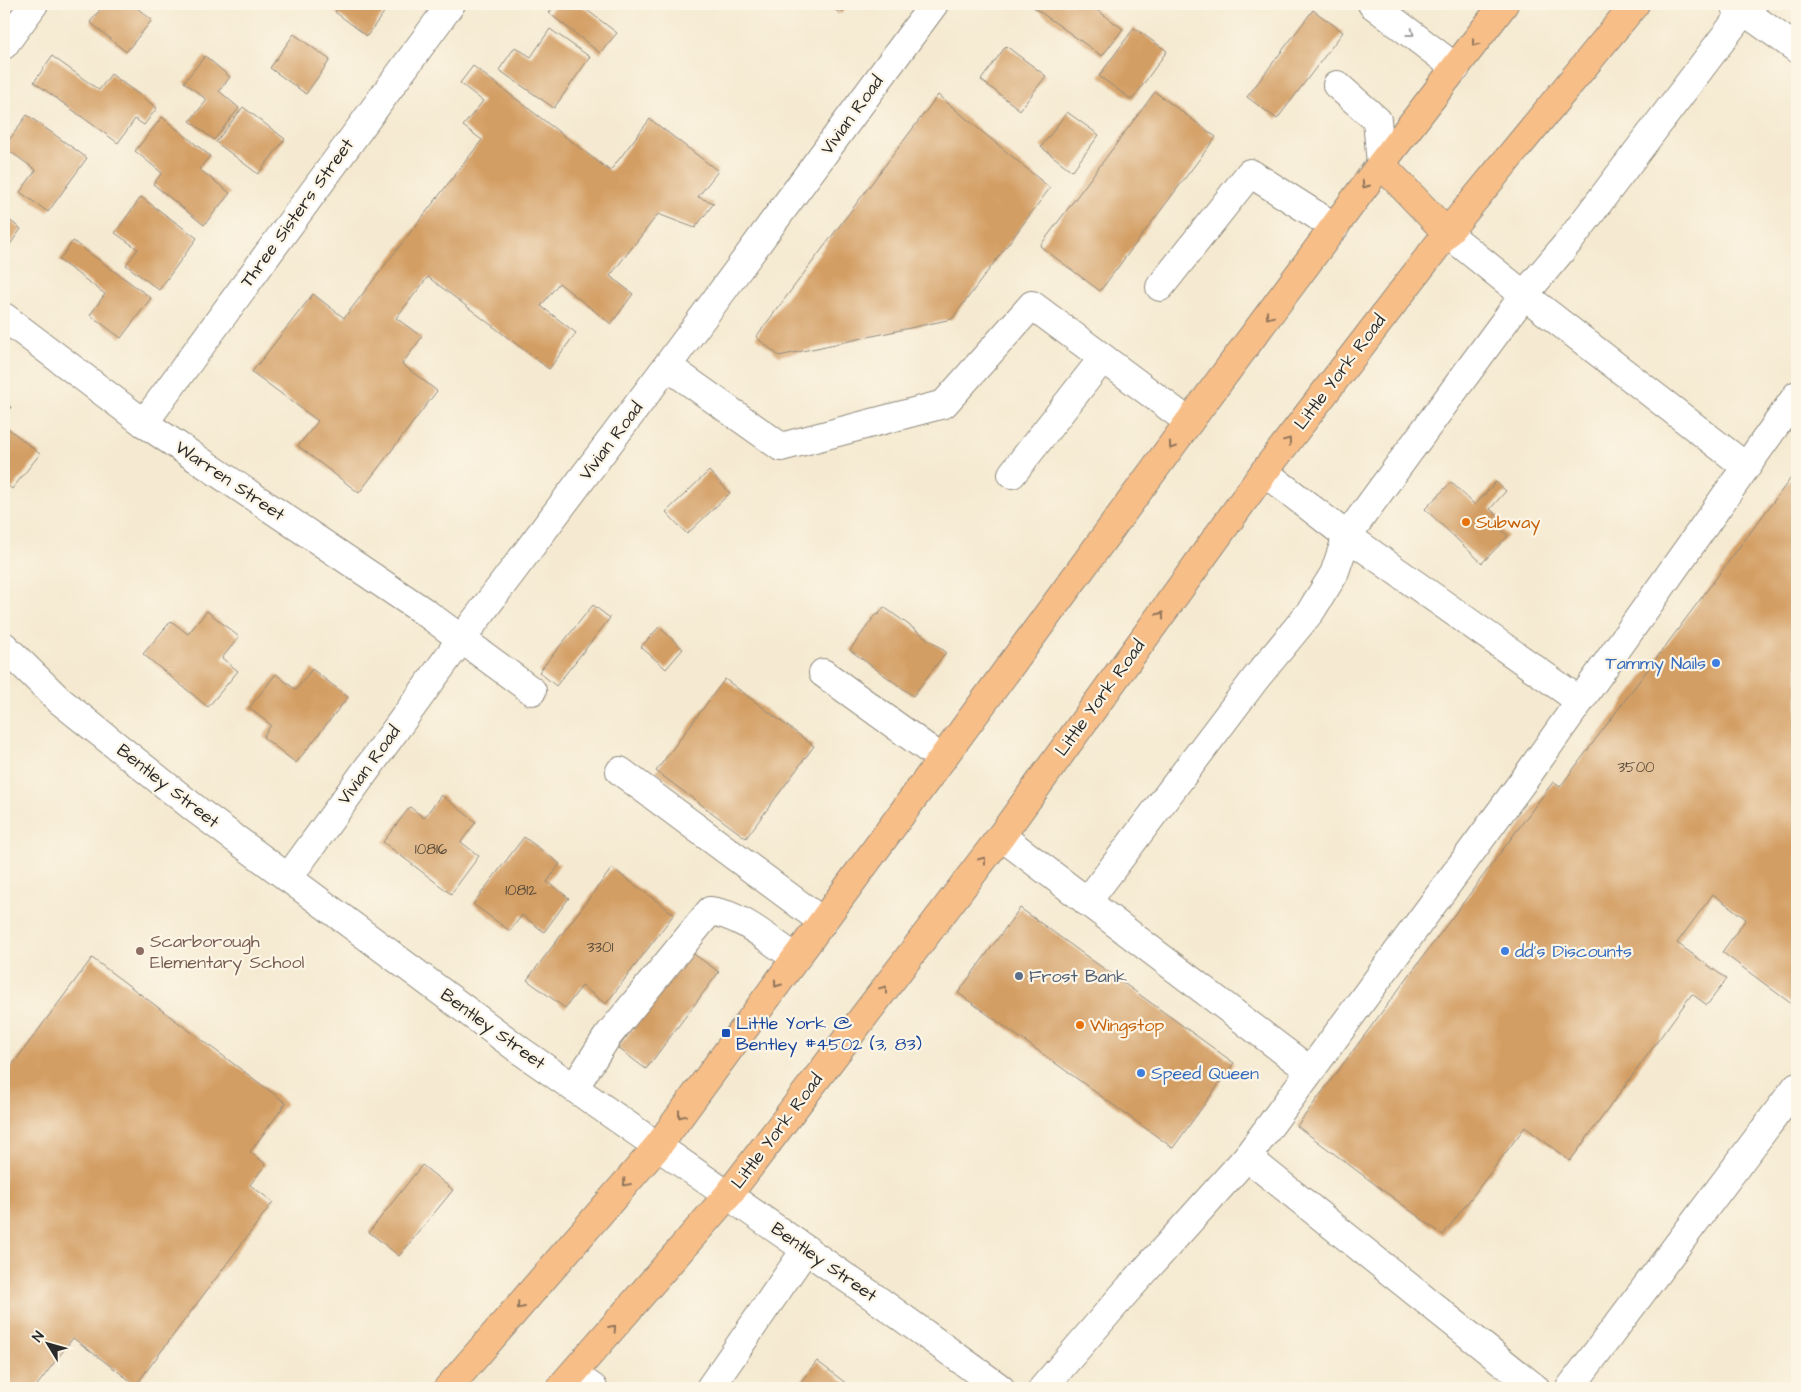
<svg xmlns="http://www.w3.org/2000/svg" width="1801" height="1392" font-family="'Architects Daughter',sans-serif">
<style>
.building{fill:#d39e64}
.lines{fill:none;stroke-linecap:round;stroke-linejoin:round}
.minor-casing{stroke:#908a7e;stroke-width:30}
.major-casing{stroke:#908a7e;stroke-width:30}
.minor{stroke:#fff;stroke-width:28}
.major{stroke:#f7be88;stroke-width:28}
.oneway{stroke:#a0a0a0}
.oneway2{stroke:#91745a}
.food-dot{fill:#e8710a;stroke:#fcf5e5;stroke-width:2}
.shop-dot{fill:#3f7fe0;stroke:#fcf5e5;stroke-width:2}
.education-dot{fill:#8d6e63;stroke:#fcf5e5;stroke-width:2}
.service-dot{fill:#5c6f8a;stroke:#fcf5e5;stroke-width:2}
.transit-dot{fill:#1a4fb4;stroke:#fcf5e5;stroke-width:2}
.labels{text-anchor:middle;dominant-baseline:central;stroke-width:4.5;stroke-linejoin:round;paint-order:stroke}
.number-label{font-size:15px;fill:#554839}
.street-label{font-size:18px;fill:#2b2b2b;stroke:#fcf5e5}
.food-label{font-size:18px;fill:#c56008;stroke:#fcf5e5;text-anchor:start}
.shop-label{font-size:18px;fill:#366cbe;stroke:#fcf5e5;text-anchor:start}
.education-label{font-size:18px;fill:#785e54;stroke:#fcf5e5;text-anchor:start}
.service-label{font-size:18px;fill:#4e5e75;stroke:#fcf5e5;text-anchor:start}
.transit-label{font-size:18px;fill:#164399;stroke:#fcf5e5;text-anchor:start}
</style>
<rect width="100%" height="100%" fill="#fcf5e5"/>
<filter id="ink" filterUnits="userSpaceOnUse"><feTurbulence type="fractalNoise" baseFrequency=".02" numOctaves="2"/><feDisplacementMap in="SourceGraphic" scale="10" xChannelSelector="R" yChannelSelector="G"/><feConvolveMatrix kernelMatrix="1 2 1 2 8 2 1 2 1" color-interpolation-filters="sRGB"/></filter>
<filter id="wash" filterUnits="userSpaceOnUse"><feTurbulence type="fractalNoise" baseFrequency=".0096" numOctaves="4" result="noise"/><feDisplacementMap in="SourceGraphic" scale="20" xChannelSelector="R" yChannelSelector="G"/><feGaussianBlur stdDeviation="1.12" result="paint"/><feColorMatrix in="noise" values="0 0 0 0 0 0 0 0 0 0 0 0 0 0 0 0 0 1.4 0 .05"/><feComposite in="paint" operator="in"/></filter>
<g filter="url(#wash)">
<rect width="100%" height="100%" fill="#f5ead1"/>
<g id="blocks">
<g class="building">
<path d="M105 4H132L152 20 126 52 90 22Z"/>
<path d="M340 4H384L388 7 367 36 335 12Z"/>
<path d="M556 4H579L617 33 600 53 549 13Z"/>
<path d="M826 4H849L841 14Z"/>
<path d="M1029 4H1089L1123 29 1102 56Z"/>
<path d="M1386 4H1410L1401 15Z"/>
<path d="M1313 10 1343 32 1277 119 1247 97Z"/>
<path d="M1134 28 1167 51 1132 100 1099 76Z"/>
<path d="M550 29 590 57 554 108 499 70 515 47 531 57Z"/>
<path d="M294 34 330 60 306 94 270 68Z"/>
<path d="M1006 46 1046 76 1020 110 981 80Z"/>
<path d="M52 56 99 90 111 74 157 108 144 125 135 119 118 143 34 82Z"/>
<path d="M205 56 230 77 219 91 239 108 214 140 190 121 207 100 184 82Z"/>
<path d="M473 66 610 171 650 119 718 171 698 197 714 203 695 228 658 214 610 276 633 294 611 324 559 283 541 306 576 333 549 369 428 277 396 318 422 337 402 364 437 391 359 493 298 446 318 421 252 372 313 294 344 318 482 140 463 126 483 101 460 83Z"/>
<path d="M1155 92 1216 137 1100 291 1040 246Z"/>
<path d="M938 95 1050 188 952 319 779 356 756 337Z"/>
<path d="M243 107 285 139 258 174 216 142Z"/>
<path d="M1067 112 1099 135 1072 171 1041 147Z"/>
<path d="M27 115 87 158 48 212 20 192 36 170 4 147Z"/>
<path d="M162 117 210 156 199 169 230 193 204 225 153 184 162 173 135 151Z"/>
<path d="M141 197 197 238 159 290 126 265 138 249 115 233Z"/>
<path d="M4 216 21 229 4 253Z"/>
<path d="M73 241 151 298 121 338 90 315 105 294 59 260Z"/>
<path d="M4 402 11 407 4 417Z"/>
<path d="M4 425 40 454 12 489 4 482Z"/>
<path d="M1797 470V1008L1722 952 1746 919 1713 894 1677 943 1727 979 1707 1005 1692 994 1570 1161 1525 1127 1443 1235 1297 1126 1553 782 1560 787Z"/>
<path d="M709 471 730 493 687 534 666 512Z"/>
<path d="M1451 482 1475 505 1496 482 1506 491 1490 509 1499 517 1494 523 1508 536 1482 563 1425 509Z"/>
<path d="M593 605 610 618 556 686 539 672Z"/>
<path d="M884 607 946 652 913 696 850 650 876 614 878 615Z"/>
<path d="M207 611 239 637 222 658 238 671 208 707 143 654 171 621 188 634Z"/>
<path d="M659 627 683 649 666 669 641 647Z"/>
<path d="M312 669 348 697 296 763 263 737 271 725 249 708 276 674 296 690Z"/>
<path d="M725 679 814 746 746 838 656 771Z"/>
<path d="M441 795 476 822 461 842 479 856 451 894 383 842 410 807 424 818Z"/>
<path d="M524 837 560 864 547 882 569 898 544 932 522 915 510 931 473 904Z"/>
<path d="M612 868 674 914 606 1004 582 986 565 1008 527 980Z"/>
<path d="M1020 908 1234 1063 1173 1148 958 993Z"/>
<path d="M691 952 719 972 646 1069 618 1048Z"/>
<path d="M92 958 286 1103 250 1152 266 1164 250 1185 273 1202 136 1385 73 1338 35 1388H4V1076Z"/>
<path d="M422 1165 453 1190 399 1256 369 1232Z"/>
<path d="M817 1361 852 1388H796Z"/>
</g>
</g>
</g>
<g filter="url(#ink)">
<use href="#blocks" fill-opacity="0" stroke="#908a7e" stroke-width="1"/>
<g class="lines">
<g class="minor-casing">
<g id="minor">
<path d="M1372 4 1456 68"/>
<path d="M1734 4 1797 49"/>
<path d="M4 45 34 4"/>
<path d="M1337 85 1377 120 1381 164"/>
<path d="M1447 233 1524 295 1745 466"/>
<path d="M1160 287 1250 173 1335 227"/>
<path d="M4 317 144 423 426 613 532 691"/>
<path d="M667 366 781 447 944 404 1032 305 1189 422"/>
<path d="M144 423 451 4"/>
<path d="M1264 472 1347 536 1580 701"/>
<path d="M1012 474 1103 358"/>
<path d="M4 646 59 700 198 811 521 1051 871 1295 1000 1388"/>
<path d="M823 673 942 759"/>
<path d="M620 771 823 922"/>
<path d="M1001 836 1309 1070"/>
<path d="M288 878 462 638 667 366 934 4"/>
<path d="M1087 902 1256 678 1311 611 1334 574 1347 536 1524 295 1571 239 1743 12 1752 4"/>
<path d="M574 1088 607 1037 710 911C743 915 769 941 796 958"/>
<path d="M1247 1157 1535 1388"/>
<path d="M573 1374 593 1388"/>
<path d="M710 1388 806 1249"/>
<path d="M1043 1388 1124 1294 1247 1157 1529 773 1797 395"/>
<path d="M1570 1388 1797 1086"/>
</g>
</g>
<g class="major-casing">
<g id="major">
<path d="M1381 164 1447 233"/>
<path d="M448 1388 658 1146 1189 422 1381 164 1504 4"/>
<path d="M560 1388 728 1195 1001 836 1264 472 1447 233 1635 4"/>
</g>
</g>
<use href="#minor" class="minor"/>
<use href="#major" class="major"/>
</g>
<defs><path id="oneway-chevron" d="M-2-3.5L2.5 0L-2 3.5" fill="none" stroke-width="1.6" stroke-linecap="round" stroke-linejoin="round" transform="scale(1.25)"/></defs>
<use class="oneway" href="#oneway-chevron" transform="translate(1411 33) rotate(37)"/>
<g class="oneway2">
<use href="#oneway-chevron" transform="translate(1475 43) rotate(127)"/>
<use href="#oneway-chevron" transform="translate(1365 185) rotate(126)"/>
<use href="#oneway-chevron" transform="translate(1269 316) rotate(127)"/>
<use href="#oneway-chevron" transform="translate(1288 441) rotate(-53)"/>
<use href="#oneway-chevron" transform="translate(1172 446) rotate(126)"/>
<use href="#oneway-chevron" transform="translate(1161 615) rotate(-54)"/>
<use href="#oneway-chevron" transform="translate(983 860) rotate(-53)"/>
<use href="#oneway-chevron" transform="translate(777 984) rotate(126)"/>
<use href="#oneway-chevron" transform="translate(884 989) rotate(-53)"/>
<use href="#oneway-chevron" transform="translate(681 1115) rotate(127)"/>
<use href="#oneway-chevron" transform="translate(626 1183) rotate(131)"/>
<use href="#oneway-chevron" transform="translate(520 1306) rotate(131)"/>
<use href="#oneway-chevron" transform="translate(613 1328) rotate(-49)"/>
</g>
</g>
<g class="food-dot">
<circle cx="1466" cy="522" r="5"/>
<circle cx="1080" cy="1025" r="5"/>
</g>
<g class="shop-dot">
<circle cx="1716" cy="663" r="5"/>
<circle cx="1505" cy="951" r="5"/>
<circle cx="1141" cy="1073" r="5"/>
</g>
<circle class="education-dot" cx="140" cy="951" r="5"/>
<circle class="service-dot" cx="1019" cy="976" r="5"/>
<rect class="transit-dot" x="721" y="1028" width="10" height="10" rx="2.5"/>
<g class="labels">
<g class="number-label">
<text x="1636" y="767">3500</text>
<text x="431" y="849">10816</text>
<text x="521" y="890">10812</text>
<text x="600" y="947">3301</text>
</g>
<g class="street-label">
<text transform="translate(852 115) rotate(-54)">Vivian Road</text>
<text transform="translate(297 213) rotate(-54)">Three Sisters Street</text>
<text transform="translate(1340 372) rotate(-53)">Little York Road</text>
<text transform="translate(611 441) rotate(-53)">Vivian Road</text>
<text transform="translate(230 481) rotate(34)">Warren Street</text>
<text transform="translate(1100 698) rotate(-54)">Little York Road</text>
<text transform="translate(369 765) rotate(-54)">Vivian Road</text>
<text transform="translate(168 786) rotate(38)">Bentley Street</text>
<text transform="translate(493 1029) rotate(36)">Bentley Street</text>
<text transform="translate(777 1131) rotate(-53)">Little York Road</text>
<text transform="translate(824 1262) rotate(35)">Bentley Street</text>
</g>
<g class="food-label">
<text x="1476" y="522">Subway</text>
<text x="1090" y="1025">Wingstop</text>
</g>
<g class="shop-label">
<text x="1706" y="663" text-anchor="end">Tammy Nails</text>
<text x="1515" y="951">dd's Discounts</text>
<text x="1151" y="1073">Speed Queen</text>
</g>
<g class="education-label">
<text x="150" y="941">Scarborough<tspan x="150" dy="21">Elementary School</tspan></text>
</g>
<g class="service-label">
<text x="1029" y="976">Frost Bank</text>
</g>
<g class="transit-label">
<text x="736" y="1023">Little York @<tspan x="736" dy="21">Bentley #4502 (3, 83)</tspan></text>
</g>
</g>
<rect width="1801" height="1392" fill="none" stroke="#fcf5e5" stroke-width="20"/>
<g transform="translate(48 1344) rotate(307)" stroke="#fcf5e5" stroke-width="4" paint-order="stroke">
<path d="M0-4L9 19L0 12L-9 19Z" fill="#2b2b2b"/>
<text y="-8" font-size="14" font-weight="bold" text-anchor="middle" fill="#2b2b2b">N</text>
</g>
</svg>
